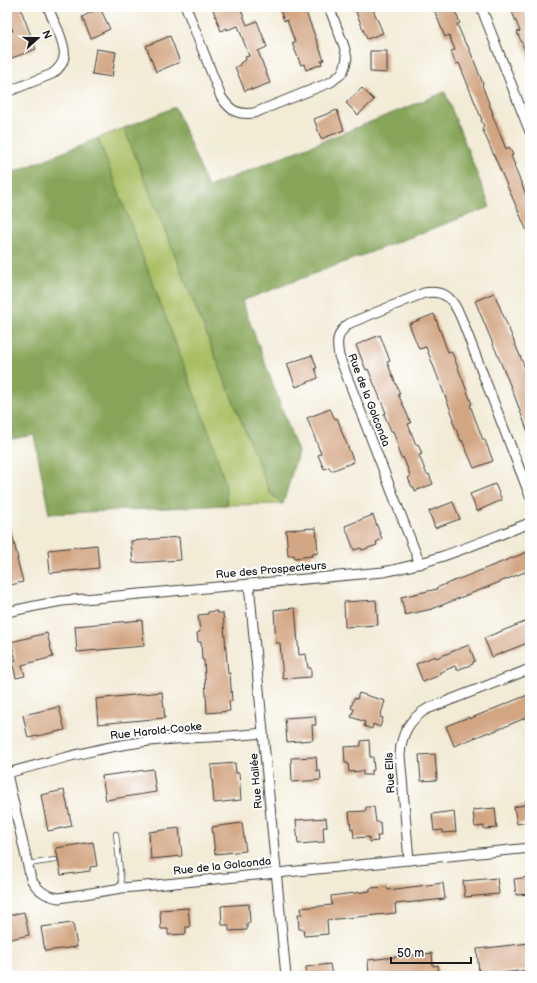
<svg xmlns="http://www.w3.org/2000/svg" width="537" height="983" font-family="'Balsamiq Sans',sans-serif">
<style>
.green{fill:#a9be62;stroke:#626d3f}
.forest{fill:#86a558;stroke:#51603a}
.building{fill:#d3a683}
.lines{fill:none;stroke-linecap:round;stroke-linejoin:round}
.lane-casing{stroke:#3c3b38;stroke-width:6}
.street-casing{stroke:#3c3b38;stroke-width:11}
.lane{stroke:#fff;stroke-width:4.5}
.street{stroke:#fff;stroke-width:9}
.labels{text-anchor:middle;dominant-baseline:central;stroke-width:4;stroke-linejoin:round;paint-order:stroke}
.street-label{font-size:11px;fill:#1c1c1c;stroke:#fff}
</style>
<rect width="100%" height="100%" fill="#fff"/>
<filter id="ink" filterUnits="userSpaceOnUse"><feTurbulence type="fractalNoise" baseFrequency=".025" numOctaves="2"/><feDisplacementMap in="SourceGraphic" scale="8" xChannelSelector="R" yChannelSelector="G"/><feConvolveMatrix kernelMatrix="1 2 1 2 8 2 1 2 1" color-interpolation-filters="sRGB"/></filter>
<filter id="wash" filterUnits="userSpaceOnUse"><feTurbulence type="fractalNoise" baseFrequency=".012" numOctaves="4" result="noise"/><feDisplacementMap in="SourceGraphic" scale="16" xChannelSelector="R" yChannelSelector="G"/><feGaussianBlur stdDeviation="0.9" result="paint"/><feColorMatrix in="noise" values="0 0 0 0 0 0 0 0 0 0 0 0 0 0 0 0 0 1.4 0 .05"/><feComposite in="paint" operator="in"/></filter>
<g filter="url(#wash)">
<rect width="100%" height="100%" fill="#f2ebd6"/>
<path class="green" d="M124 128 270 493 283 504 227 505 225 483 210 435 98 138Z"/>
<g class="forest">
<path d="M445 92 490 207 242 301 298 452 283 504 270 493 124 128 175 107 208 187Z"/>
<path d="M98 138 210 435 225 483 227 505 49 514 34 435 7 440V175Z"/>
</g>
<g id="blocks">
<g class="building">
<path d="M7 7H20L36 49 12 58 7 45V33L13 31 7 16Z"/>
<path d="M212 7H240L247 25 257 21 267 47 258 51 270 83 251 90V88L245 91 235 67 240 65V63L246 60 245 57 249 56 238 26 227 30V28L221 31Z"/>
<path d="M279 7H304L324 60 321 61 322 64 306 70 304 64 301 65 292 43 295 42 287 20 284 21Z"/>
<path d="M354 7H372L383 33 367 39Z"/>
<path d="M433 7H453L460 23 457 24 466 45 467 44 473 58 483 84 482 85 493 114H492L506 149 509 147 513 155 511 156 515 165 514 166 530 204V238L482 128 484 127 481 120H482L459 63 456 64 451 51 455 50 449 35 445 37Z"/>
<path d="M510 7H523L530 24V62L517 32 520 31Z"/>
<path d="M100 8 110 29 91 38 82 17Z"/>
<path d="M170 36 180 62 156 72 146 46Z"/>
<path d="M96 49 116 52 112 77 92 74Z"/>
<path d="M370 51H387V73L370 72Z"/>
<path d="M362 88 374 100 358 115 346 103Z"/>
<path d="M337 110 344 130 321 139 314 119Z"/>
<path d="M494 293 530 380V435H529L513 392 475 301Z"/>
<path d="M434 314 448 352 451 351 453 355 472 404 470 405 483 440H485L493 461 474 468 462 440 461 441 452 420 454 419 426 347 419 349 409 324Z"/>
<path d="M380 335 390 361 387 362 400 394H398L411 423 408 424 416 445 418 444 422 454 419 455 427 475 429 474 433 484 415 491 414 487H412L408 478 410 477 409 472 403 457 401 458 397 448H399L393 431H391L384 414 386 413 368 369 366 370 356 345Z"/>
<path d="M312 355 317 368H315L318 378 296 387 287 364Z"/>
<path d="M330 409 335 419 337 418 341 428V430L354 462 331 471 329 467 324 469 318 455 321 454 307 418Z"/>
<path d="M495 484 502 500 477 511 470 494Z"/>
<path d="M453 502 460 519 435 528 429 511Z"/>
<path d="M373 515 382 539 376 542 377 545 362 550 361 548 354 550 345 526Z"/>
<path d="M10 525 18 559H17L23 582 7 586V526Z"/>
<path d="M316 528 318 553 311 554 312 556 295 558 294 555 288 556 286 530Z"/>
<path d="M179 537 181 560 133 563 131 541Z"/>
<path d="M97 545 99 568 50 573 48 550Z"/>
<path d="M530 551V570L432 609 405 615 401 597 437 589 436 588Z"/>
<path d="M376 600 378 625 345 627 344 602Z"/>
<path d="M295 608 299 655 306 654 308 668H311V677L283 679 280 643H276L274 610Z"/>
<path d="M217 611V613H223L228 674 230 673 232 701H229L230 711 207 713 204 660H202L201 642H198L197 633 200 632 198 615 208 614V612Z"/>
<path d="M142 620 144 646 77 652 75 626Z"/>
<path d="M530 620V642L492 657 484 638Z"/>
<path d="M47 633 53 657 22 665 25 676 16 678 12 661 16 660 11 642Z"/>
<path d="M469 645 475 661 473 662V664L457 670 455 666 439 673 440 675 423 682 416 664 435 656 436 658Z"/>
<path d="M162 692 165 718 98 724 96 699Z"/>
<path d="M359 693 385 701 380 717 383 718 380 727 373 724 372 729 364 726 365 722 351 717 354 709 351 708 354 698 357 699Z"/>
<path d="M530 694V716L490 733 489 732 454 746 446 726 469 717V719Z"/>
<path d="M59 707 65 730 28 738 23 715Z"/>
<path d="M315 716 316 725H312L313 740 287 742 285 718Z"/>
<path d="M369 740 370 757H373L374 770 371 771V775H363V771L349 772 348 763H345L344 747 361 746V741Z"/>
<path d="M435 754 437 780 421 781 419 755Z"/>
<path d="M316 757 317 771H320L321 780 292 782 291 758Z"/>
<path d="M235 763 236 773H239L241 800 214 803 211 765Z"/>
<path d="M153 769 156 792 106 800 102 776Z"/>
<path d="M64 790 72 826 48 831 41 795Z"/>
<path d="M530 804V822L517 824 514 807Z"/>
<path d="M366 807H374L376 822H380L381 836H377L378 841 369 842V837L354 838 353 829H351L349 812 366 811Z"/>
<path d="M495 808 497 828 484 829V826L475 827 473 810Z"/>
<path d="M454 811 456 832 443 833V830L434 831 432 814Z"/>
<path d="M326 818 327 827H323L324 842 298 844 296 820Z"/>
<path d="M242 823 246 851 215 854 212 827Z"/>
<path d="M179 828 182 856 151 859 149 832Z"/>
<path d="M93 842 97 866 90 867V871L61 875 56 848Z"/>
<path d="M530 877V894L516 895 514 879Z"/>
<path d="M497 878 499 894 465 897 463 881Z"/>
<path d="M443 883 445 899 395 904 396 913 327 920 328 934 304 936 303 929H299L298 914H302L301 908 332 905 331 896 370 891V888L387 887 388 890Z"/>
<path d="M249 904 250 923H247V930L229 931V925H222L221 906Z"/>
<path d="M188 908 190 927H186V934L168 935V929H161L160 910Z"/>
<path d="M24 912 29 935 7 940V916Z"/>
<path d="M73 923 77 947 45 951 41 927Z"/>
<path d="M530 943V967L528 968V970L492 974V972L479 973 477 949Z"/>
<path d="M432 953 433 966 438 965 439 976H369L368 960Z"/>
<path d="M330 964 332 976H307L306 967Z"/>
</g>
</g>
</g>
<g filter="url(#ink)">
<use href="#blocks" fill-opacity="0" stroke="#3c3b38" stroke-width="1"/>
<g class="lines">
<g class="lane-casing">
<g id="lane">
<path d="M116 834 122 888"/>
<path d="M28 864 55 860"/>
</g>
</g>
<g class="street-casing">
<g id="street">
<path d="M186 7 221 97C231 111 237 115 254 113L331 82 340 75 343 71 345 66 347 58 344 46 329 7"/>
<path d="M481 7 530 132"/>
<path d="M7 92 52 74C70 61 65 48 58 30 54 22 51 15 48 7"/>
<path d="M420 564 339 356C336 341 337 332 350 323L424 293C447 289 454 301 462 320L530 496"/>
<path d="M249 584 286 976"/>
<path d="M7 612 40 605 62 601 383 572C434 563 482 541 530 523"/>
<path d="M7 773C49 762 92 749 135 743 177 737 221 738 263 733"/>
<path d="M7 774 31 879C38 891 46 896 59 898L122 888 145 886 530 848"/>
<path d="M409 860 400 755C401 734 409 719 427 709L530 669"/>
</g>
</g>
<use href="#lane" class="lane"/>
<use href="#street" class="street"/>
</g>
</g>
<g class="labels">
<g class="street-label">
<text transform="translate(369 400) rotate(69)">Rue de la Golconda</text>
<text transform="translate(271 570) rotate(-5)">Rue des Prospecteurs</text>
<text transform="translate(156 731) rotate(-6)">Rue Harold-Cooke</text>
<text transform="translate(390 773) rotate(-93)">Rue Ells</text>
<text transform="translate(256 781) rotate(-95)">Rue Hallée</text>
<text transform="translate(222 866) rotate(-6)">Rue de la Golconda</text>
</g>
</g>
<rect width="537" height="983" fill="none" stroke="#fff" stroke-width="24"/>
<g transform="translate(38 38) rotate(69)" stroke="#ffffff" stroke-width="3" paint-order="stroke">
<path d="M0-3L7 15L0 10L-7 15Z" fill="#1c1c1c"/>
<text y="-6" font-size="11" font-weight="bold" text-anchor="middle" fill="#1c1c1c">N</text>
</g>
<path d="M391 957v6h80v-6" fill="none" stroke="#1c1c1c" stroke-width="2"/>
<text x="397" y="957" font-size="12" fill="#1c1c1c" stroke="#ffffff" stroke-width="3" paint-order="stroke">50 m</text>
</svg>
